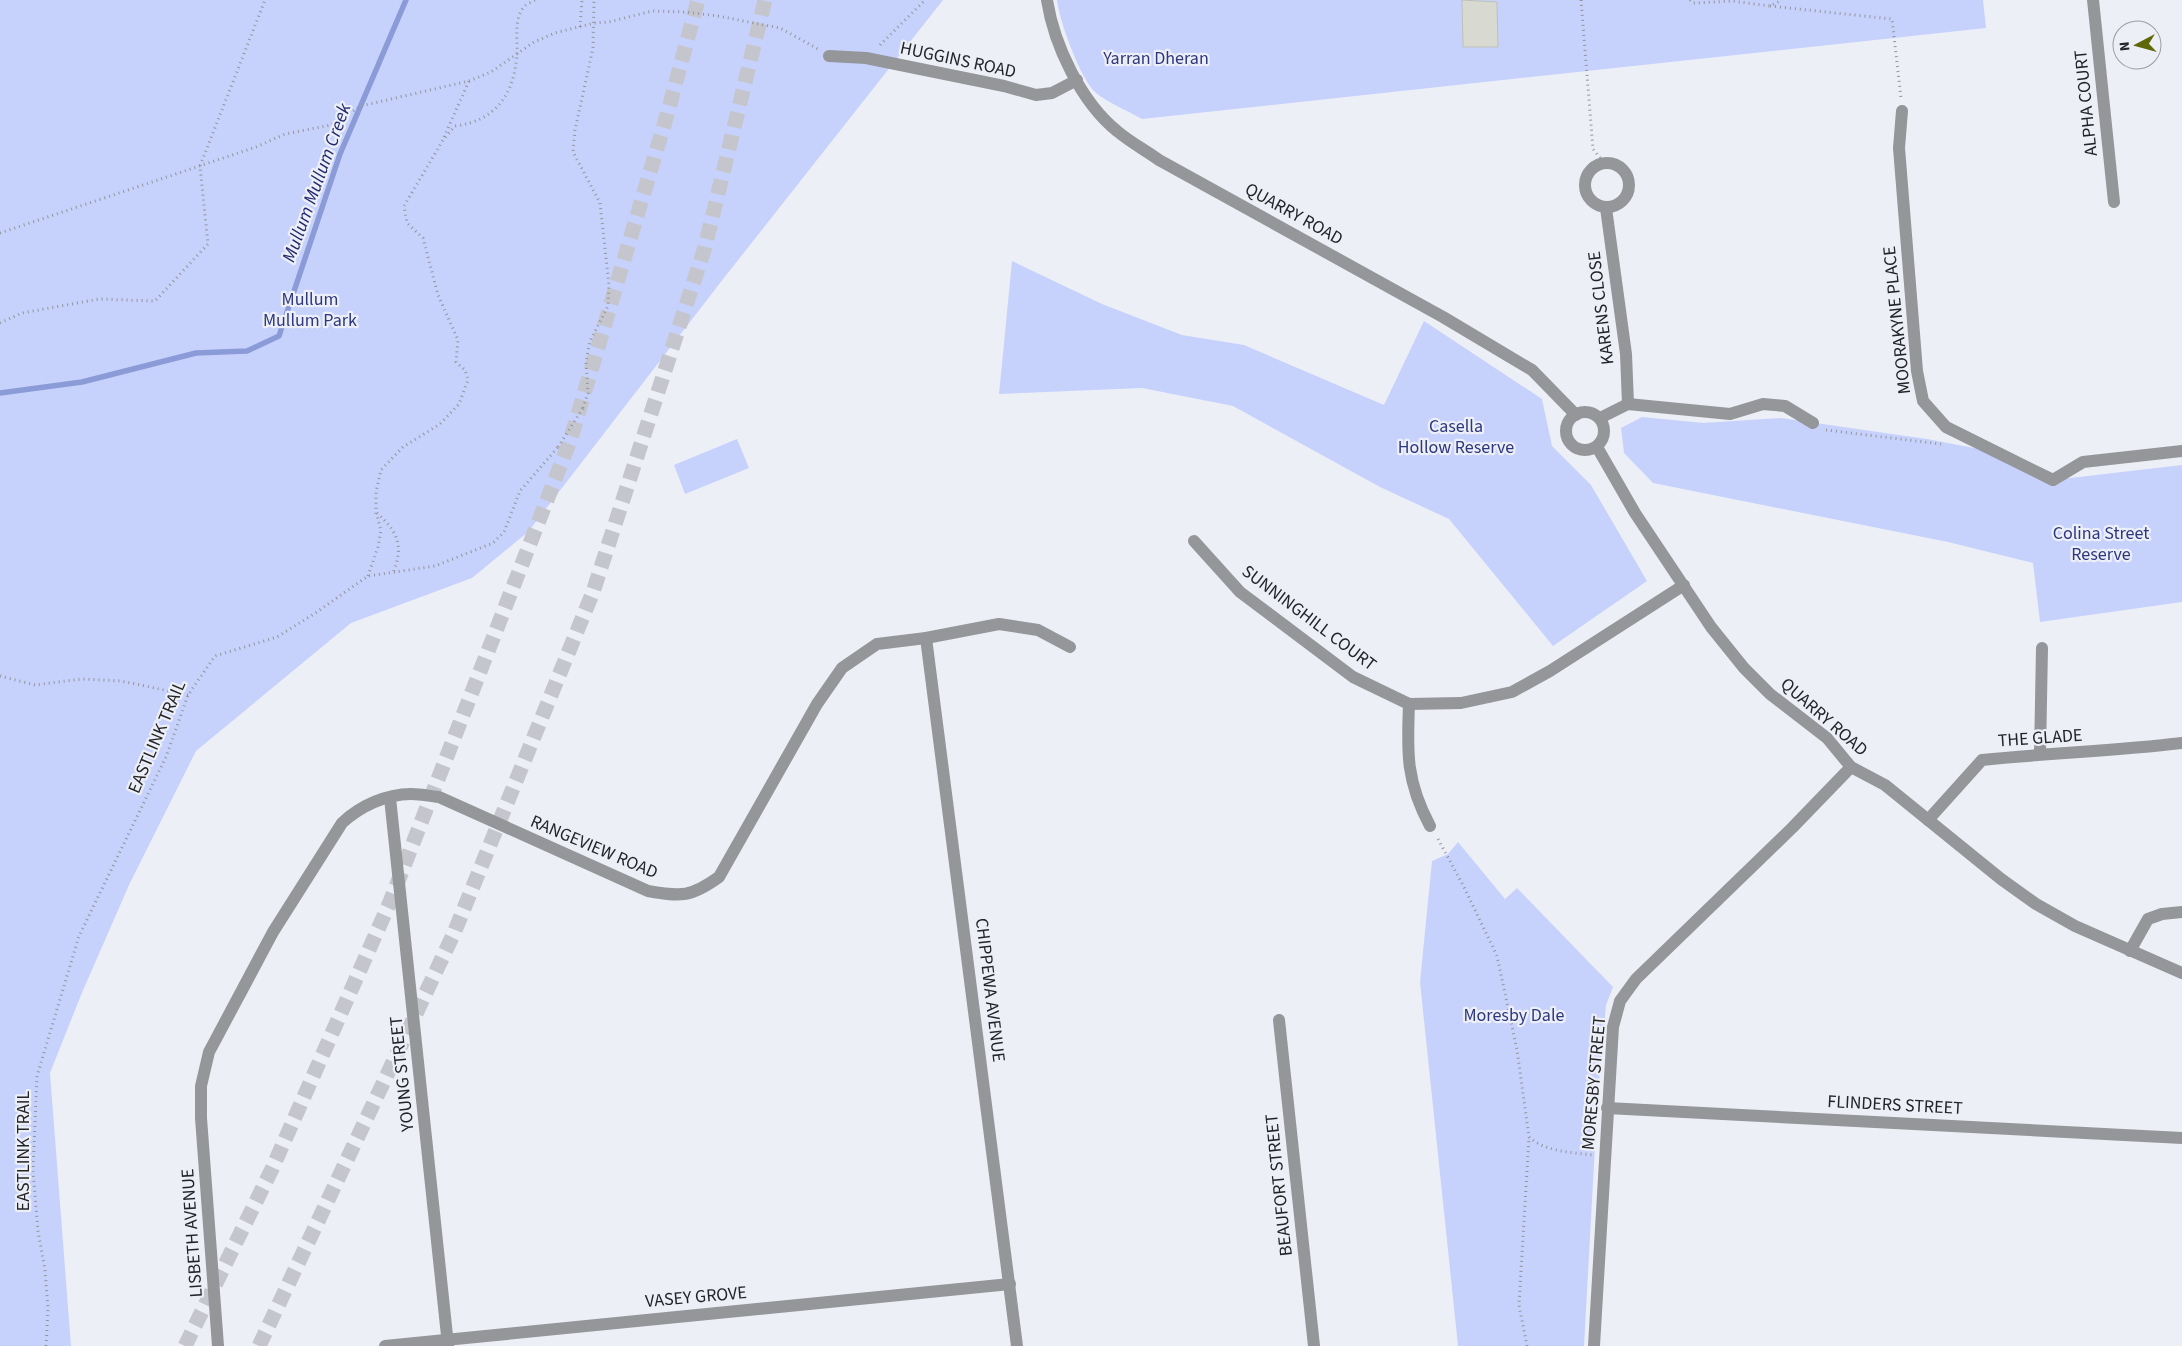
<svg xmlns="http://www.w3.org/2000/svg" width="2182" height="1346" font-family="'Source Sans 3',sans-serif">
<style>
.green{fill:#c7d2fc}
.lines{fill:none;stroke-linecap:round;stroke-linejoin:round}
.stream{stroke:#8b9bd8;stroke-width:5.5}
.building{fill:#d8d9d1;stroke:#bfc0b8}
.motorway-tunnel{stroke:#c5c6cd;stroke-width:15;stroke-dasharray:15 8;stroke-linecap:butt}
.path{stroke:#94959b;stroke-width:3;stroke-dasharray:1 4;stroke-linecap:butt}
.minor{stroke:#959699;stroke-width:12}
.path-bridge{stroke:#94959b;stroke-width:3;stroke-dasharray:1 4;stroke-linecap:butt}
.labels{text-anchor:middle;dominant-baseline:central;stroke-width:4.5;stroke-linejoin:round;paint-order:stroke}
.park-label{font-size:18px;fill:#2d3780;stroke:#edeff7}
.street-label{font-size:18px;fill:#232427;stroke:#edeff7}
.water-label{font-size:19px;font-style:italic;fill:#222970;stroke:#edeff7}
</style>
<rect width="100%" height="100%" fill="#edeff7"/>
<g class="green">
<path d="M0 0H943L720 283 528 532 472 578 351 623 196 751 129 885 81 995 50 1073 71 1346H0Z"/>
<path d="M1057 0H1983L1986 28 1142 119C1128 111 1106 102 1095 92 1080 78 1059 20 1057 0Z"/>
<path d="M1012 261 1102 304 1182 335 1244 345 1384 405 1424 321 1542 399 1552 446 1591 485 1647 581 1553 646 1449 519 1380 487 1233 406 1142 388 999 394Z"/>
<path d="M1642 417 1703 423 1781 418 1927 439 1995 452 2053 480 2182 465V602L2040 622 2033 563 1948 542 1653 483 1624 453 1621 428Z"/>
<path d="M737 439 749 468 685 494 674 465Z"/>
<path d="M1458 842 1505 899 1517 888 1613 987 1606 1005 1598 1092 1584 1346H1458L1420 982 1432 861 1448 854Z"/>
</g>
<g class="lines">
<path class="stream" d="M0 393 82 382 196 353 247 351 279 336 340 154 406 0"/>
</g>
<path class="building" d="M1462 0 1497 2 1498 47H1463Z"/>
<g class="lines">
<g class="motorway-tunnel">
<path d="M185 1346 272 1169 390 902 570 441 667 115 698 0"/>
<path d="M259 1346 454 933 593 592 705 247 765 0"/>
</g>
<g class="path">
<path d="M1581 0 1593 149 1604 163"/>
<path d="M1690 0 1693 3 1732 1 1770 6 1782 0"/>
<path d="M1770 6 1892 19 1901 98"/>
<path d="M580 27 582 0"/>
<path d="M880 45 925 0"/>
<path d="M444 137 469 81"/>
<path d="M0 233 256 147 285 134 331 125 361 106 469 81 491 72 534 42 555 33 594 23 609 22 652 11 686 12 718 16 780 28 818 49"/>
<path d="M0 323 22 313 99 299 155 301 208 244 200 166 265 0"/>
<path d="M583 408 588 393 586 361 590 341 608 306 609 285 600 203 573 152 575 130 593 48 594 0"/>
<path d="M1826 430 1941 444"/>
<path d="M377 513C398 532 404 546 393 573"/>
<path d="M368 576 378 547 381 530 376 513V492L381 470 403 447 440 424 459 404 468 380 465 370 456 362 458 340 438 295 423 238 407 223 404 206 443 140 455 126C496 121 514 94 517 55 518 39 513 18 525 6 527 4 532 2 535 0"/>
<path d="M0 676 35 685 82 679 121 681 188 695"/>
<path d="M1438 839 1464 887 1497 956 1517 1050 1529 1137C1546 1152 1570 1152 1592 1155"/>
<path d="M46 1346 48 1309 45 1270 38 1231 33 1171 37 1076 79 936 166 757 188 695 215 656 277 637 314 614 368 576 435 566 493 543 504 532 520 491 558 447"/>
<path d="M1527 1346 1519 1305 1529 1137"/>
</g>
<g class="minor">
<path d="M1047 0C1054 45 1081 102 1117 131 1130 142 1145 150 1159 160L1443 317 1532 370 1576 415"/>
<path d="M2093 0 2114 202"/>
<path d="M829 56 866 58 1004 86 1036 95 1052 93 1077 80"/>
<path d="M1902 111 1899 148 1917 371 1923 401 1946 427 2053 480 2083 462 2182 451"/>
<circle cx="1607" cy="185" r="22"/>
<path d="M1606 208 1626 354 1628 404"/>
<circle cx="1585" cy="431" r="19"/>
<path d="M1600 418 1628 404 1730 414 1763 404 1785 406 1813 423"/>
<path d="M1597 447 1635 513 1711 627 1744 668 1770 694 1827 738 1851 767 1885 785 2001 879 2036 904 2075 926 2182 973"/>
<path d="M1194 541 1240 592 1353 677 1409 704 1461 703 1512 692 1550 671 1684 585"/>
<path d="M926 638 1017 1346"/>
<path d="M1409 704C1407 753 1406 781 1430 826"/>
<path d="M2040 754 2042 648"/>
<path d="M390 798 448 1345"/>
<path d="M1928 820 1982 760C2049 753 2116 751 2182 743"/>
<path d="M2130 951 2148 919 2162 914 2182 912"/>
<path d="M1279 1020 1314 1346"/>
<path d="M1607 1108 2182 1138"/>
<path d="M218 1346 201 1118V1086L209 1052 273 932 342 823C360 806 386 794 411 794 420 794 430 796 439 797L648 891C682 897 691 897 719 877L817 704 842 668 877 644 926 638 999 624 1038 630 1070 647"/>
<path d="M385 1346 1010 1284"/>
<path d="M1594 1346 1613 1027 1620 1001 1636 979 1792 828 1851 767"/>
</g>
<path class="path-bridge" d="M558 447 583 408"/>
</g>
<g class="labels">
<g class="park-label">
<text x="1156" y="58">Yarran Dheran</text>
<text x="310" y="299">Mullum<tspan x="310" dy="21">Mullum Park</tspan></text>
<text x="1456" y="426">Casella<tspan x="1456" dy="21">Hollow Reserve</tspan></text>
<text x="2101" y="533">Colina Street<tspan x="2101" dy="21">Reserve</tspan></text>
<text x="1514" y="1015">Moresby Dale</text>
</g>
<g class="street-label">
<text transform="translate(958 60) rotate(12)">HUGGINS ROAD</text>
<text transform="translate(2086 103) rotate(-96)">ALPHA COURT</text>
<text transform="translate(1294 214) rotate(29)">QUARRY ROAD</text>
<text transform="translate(1601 308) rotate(-97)">KARENS CLOSE</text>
<text transform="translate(1897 320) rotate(-96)">MOORAKYNE PLACE</text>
<text transform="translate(1309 618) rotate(37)">SUNNINGHILL COURT</text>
<text transform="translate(1824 717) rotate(41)">QUARRY ROAD</text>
<text transform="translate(157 737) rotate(-67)">EASTLINK TRAIL</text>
<text transform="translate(2040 738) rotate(-4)">THE GLADE</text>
<text transform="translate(594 847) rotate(23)">RANGEVIEW ROAD</text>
<text transform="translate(990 990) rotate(83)">CHIPPEWA AVENUE</text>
<text transform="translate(402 1074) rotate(-96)">YOUNG STREET</text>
<text transform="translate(1594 1083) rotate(-85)">MORESBY STREET</text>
<text transform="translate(1895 1105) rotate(3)">FLINDERS STREET</text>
<text transform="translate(23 1151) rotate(-90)">EASTLINK TRAIL</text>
<text transform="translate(1279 1185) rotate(-96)">BEAUFORT STREET</text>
<text transform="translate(192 1233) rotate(-94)">LISBETH AVENUE</text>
<text transform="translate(696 1297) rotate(-5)">VASEY GROVE</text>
</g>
<g class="water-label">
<text transform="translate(317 183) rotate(-70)">Mullum Mullum Creek</text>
</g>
</g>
<g transform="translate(2137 45) rotate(264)"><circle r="24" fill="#edeff7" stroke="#9c9ea4"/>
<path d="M0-4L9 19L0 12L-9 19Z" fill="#606707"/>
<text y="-8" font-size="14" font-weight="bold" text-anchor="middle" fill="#232427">N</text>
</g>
</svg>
